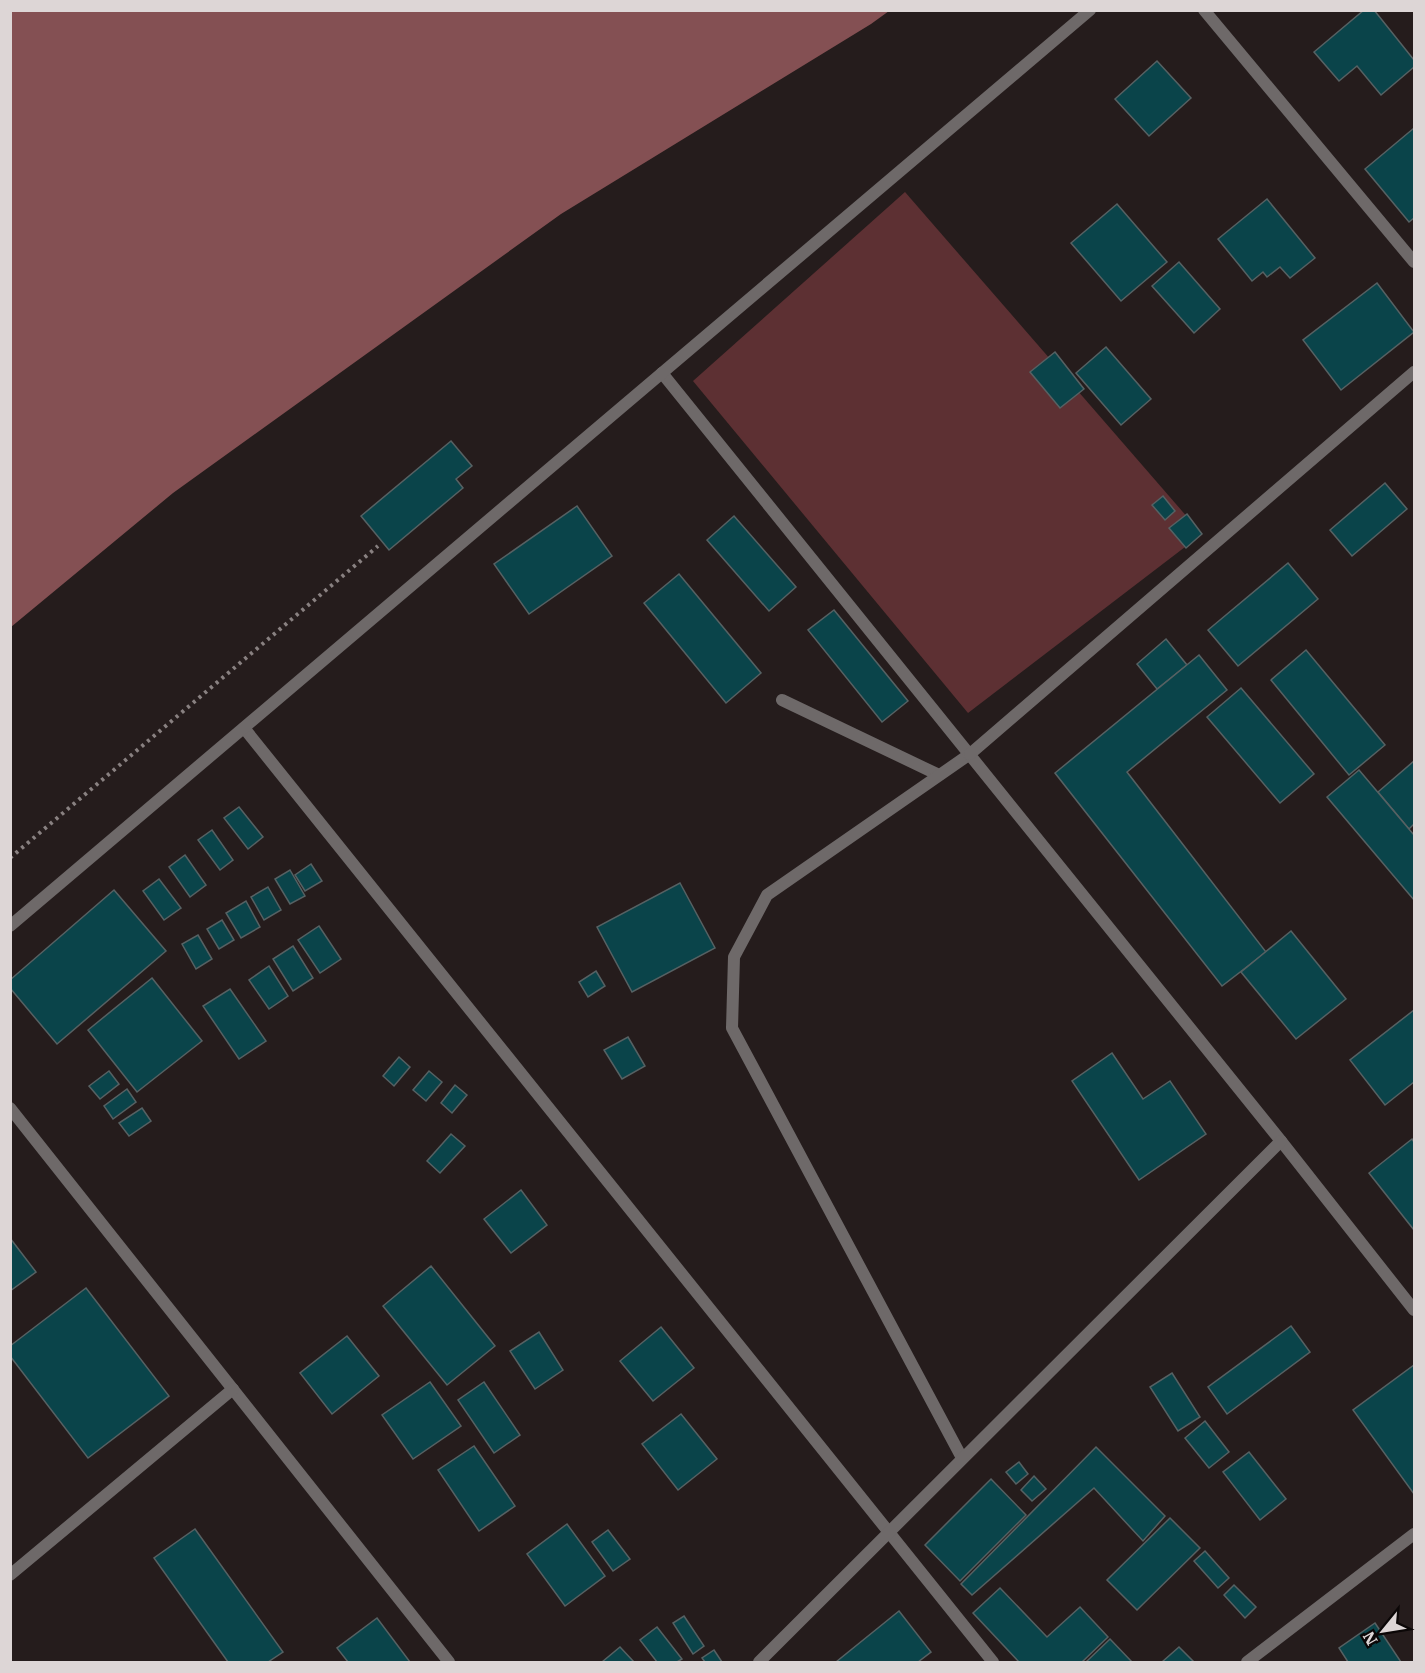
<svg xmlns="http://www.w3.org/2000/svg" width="1425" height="1673" font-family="'IBM Plex Serif',serif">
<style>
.green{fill:#5d3033}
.water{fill:#845053}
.building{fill:#0a444a;stroke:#566163;stroke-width:1.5}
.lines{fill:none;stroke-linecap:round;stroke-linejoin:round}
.path{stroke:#898181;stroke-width:4;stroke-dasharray:3 4.5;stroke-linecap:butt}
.lane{stroke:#6e6969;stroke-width:12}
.street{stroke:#6e6969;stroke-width:12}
</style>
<rect width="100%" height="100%" fill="#251c1c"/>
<path class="green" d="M905 192 1202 534 968 713 693 381Z"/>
<path class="water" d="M11 10H889V11L871 24 561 214 173 493 11 627Z"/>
<g class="building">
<path d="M1364 10H1374L1414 60V67L1381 95 1357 66 1339 81 1314 52Z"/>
<path d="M1157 61 1191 98 1149 136 1115 99Z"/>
<path d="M1414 128V218L1409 222 1365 169Z"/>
<path d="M1267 199 1315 258 1290 278 1280 267 1267 277 1263 272 1252 281 1218 239Z"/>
<path d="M1117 204 1167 262 1121 301 1071 243Z"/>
<path d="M1179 262 1220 309 1194 333 1152 286Z"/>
<path d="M1377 283 1414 332 1341 390 1303 340Z"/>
<path d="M1106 347 1151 399 1121 425 1076 373Z"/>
<path d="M1055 352 1084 389 1060 408 1030 372Z"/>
<path d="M451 441 472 466 456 479 463 488 389 550 361 516Z"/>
<path d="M1385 483 1407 509 1352 556 1330 530Z"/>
<path d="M1163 496 1175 511 1165 520 1152 505Z"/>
<path d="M577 506 612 556 529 614 494 564Z"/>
<path d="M1187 514 1202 534 1186 548 1169 528Z"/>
<path d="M734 516 796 587 769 611 707 540Z"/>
<path d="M1288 563 1318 599 1238 666 1208 630Z"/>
<path d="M679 574 761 673 726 703 644 603Z"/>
<path d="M834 610 908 701 882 722 808 630Z"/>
<path d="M1166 639 1187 665 1157 689 1137 664Z"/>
<path d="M1306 650 1385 745 1349 775 1271 680Z"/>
<path d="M1199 655 1227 690 1127 772 1266 952 1222 986 1055 773Z"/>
<path d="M1241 688 1314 774 1280 803 1207 717Z"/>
<path d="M1414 761V824L1409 829 1378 792Z"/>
<path d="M1359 770 1414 835V900L1327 797Z"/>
<path d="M239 807 263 837 248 849 224 818Z"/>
<path d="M212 830 233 860 220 870 198 840Z"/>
<path d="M185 855 206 885 190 897 169 867Z"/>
<path d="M311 864 322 881 305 891 295 875Z"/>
<path d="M290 870 305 896 290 904 275 879Z"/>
<path d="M159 879 181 908 164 920 143 891Z"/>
<path d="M680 883 715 948 632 992 597 927Z"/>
<path d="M268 887 281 910 264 920 251 897Z"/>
<path d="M114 890 166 951 57 1044 10 988V980Z"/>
<path d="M246 901 260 927 241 938 226 913Z"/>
<path d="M222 920 234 940 219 949 207 929Z"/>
<path d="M319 926 341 959 320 973 298 940Z"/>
<path d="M1291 931 1346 999 1296 1039 1241 972Z"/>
<path d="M198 935 212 959 196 969 182 944Z"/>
<path d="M293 946 313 978 293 991 273 959Z"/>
<path d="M269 966 288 996 269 1009 249 980Z"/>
<path d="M596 971 605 986 588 997 579 982Z"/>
<path d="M152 978 202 1041 137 1092 88 1030Z"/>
<path d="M230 989 266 1041 239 1059 203 1006Z"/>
<path d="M1414 1010V1082L1385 1105 1350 1060Z"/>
<path d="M628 1037 645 1066 622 1079 604 1050Z"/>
<path d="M1112 1053 1143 1099 1170 1081 1206 1134 1139 1180 1072 1081Z"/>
<path d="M399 1057 410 1067 394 1086 383 1076Z"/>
<path d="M109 1071 119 1084 100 1099 89 1086Z"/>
<path d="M429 1071 442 1082 426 1101 413 1090Z"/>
<path d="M455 1085 467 1095 452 1113 441 1103Z"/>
<path d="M127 1089 136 1102 113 1119 104 1106Z"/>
<path d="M142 1108 151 1121 129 1136 119 1123Z"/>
<path d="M451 1134 465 1146 440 1173 427 1161Z"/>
<path d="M1412 1139 1414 1142V1230L1369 1173Z"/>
<path d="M521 1190 547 1225 511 1253 484 1219Z"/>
<path d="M10 1238 36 1272 10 1291Z"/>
<path d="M431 1266 495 1346 447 1385 383 1306Z"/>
<path d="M86 1288 169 1396 88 1458 10 1356V1346Z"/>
<path d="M1291 1326 1310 1352 1227 1414 1208 1387Z"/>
<path d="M661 1327 694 1368 653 1401 620 1361Z"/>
<path d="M539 1332 563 1370 535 1389 510 1351Z"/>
<path d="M347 1336 379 1376 332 1414 300 1373Z"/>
<path d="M1414 1365V1494L1353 1410Z"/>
<path d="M1172 1373 1200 1417 1178 1431 1150 1387Z"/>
<path d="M430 1382 461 1426 413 1459 382 1415Z"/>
<path d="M484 1382 520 1435 494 1453 458 1400Z"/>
<path d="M681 1414 717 1459 678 1490 642 1444Z"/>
<path d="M1205 1421 1229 1452 1209 1468 1185 1438Z"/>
<path d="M474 1446 515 1506 479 1531 438 1470Z"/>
<path d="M1096 1447 1165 1516 1143 1541 1094 1488 972 1595 961 1584Z"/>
<path d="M1249 1452 1286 1499 1260 1520 1223 1472Z"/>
<path d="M1019 1462 1028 1474 1016 1484 1006 1472Z"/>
<path d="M1034 1476 1046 1489 1032 1501 1021 1490Z"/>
<path d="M991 1479 1026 1515 960 1581 925 1545Z"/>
<path d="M1170 1518 1200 1548 1137 1610 1107 1580Z"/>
<path d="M567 1524 605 1576 565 1606 527 1554Z"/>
<path d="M195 1529 283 1652 268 1662H228L154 1558Z"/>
<path d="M608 1530 630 1559 613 1571 592 1542Z"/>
<path d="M1205 1551 1229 1578 1218 1588 1194 1561Z"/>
<path d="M1234 1585 1256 1607 1245 1618 1224 1595Z"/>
<path d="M1000 1588 1047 1637 1080 1607 1108 1637 1082 1662H1019L973 1613Z"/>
<path d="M899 1611 931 1652 918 1662H836Z"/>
<path d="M684 1616 704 1646 693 1654 673 1623Z"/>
<path d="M377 1618 410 1662H348L337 1648Z"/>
<path d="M1375 1623 1401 1662H1348L1339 1648Z"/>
<path d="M657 1627 682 1659 677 1662H657L640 1640Z"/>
<path d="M1110 1639 1132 1662H1086Z"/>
<path d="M620 1647 634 1662H602Z"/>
<path d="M1179 1647 1194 1662H1162Z"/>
<path d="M714 1650 722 1662H705L702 1658Z"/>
</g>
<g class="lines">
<path class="path" d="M10 858 378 546"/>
<g class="lane">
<path d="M782 700 939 775"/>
<path d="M962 1458 732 1028 734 957 767 895 970 754"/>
</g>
<g class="street">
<path d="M1204 10 1414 262"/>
<path d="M662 373 1281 1141 1414 1310"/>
<path d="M244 728 993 1662"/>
<path d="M970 754 1414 372"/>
<path d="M10 926 1090 10"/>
<path d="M10 1108 449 1662"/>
<path d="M10 1575 233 1389"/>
<path d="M759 1662 1281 1141"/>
<path d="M1247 1662 1414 1534"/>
</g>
</g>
<rect width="1425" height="1673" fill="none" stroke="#ddd6d6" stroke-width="24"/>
<g transform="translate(1383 1631) rotate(240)" stroke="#0b0707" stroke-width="4.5" paint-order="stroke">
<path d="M0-4.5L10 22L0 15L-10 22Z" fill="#ddd6d6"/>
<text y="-9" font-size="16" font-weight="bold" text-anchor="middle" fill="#ddd6d6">N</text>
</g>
</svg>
